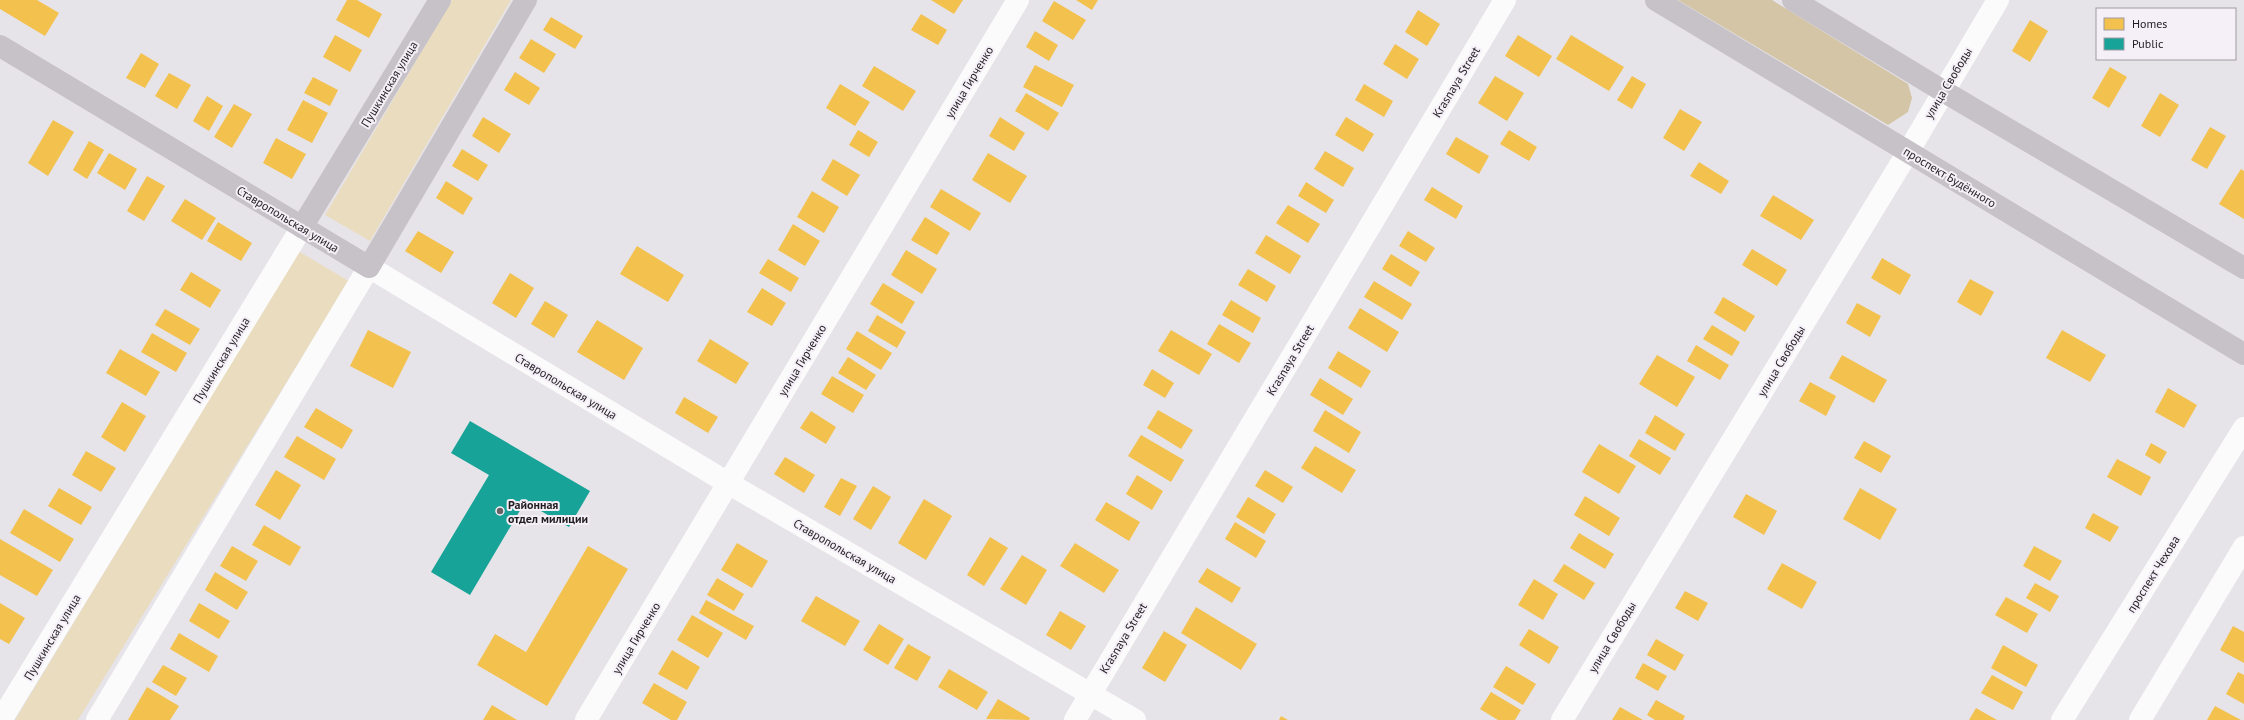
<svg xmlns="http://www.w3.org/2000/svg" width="2244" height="720" font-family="'PT Sans',sans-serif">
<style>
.green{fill:#e9dcbf}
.forest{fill:#d3c5a6}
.homes{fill:#f2c14e}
.public{fill:#17a398}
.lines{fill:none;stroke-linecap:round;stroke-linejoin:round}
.minor{stroke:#fbfbfc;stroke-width:22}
.major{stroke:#c7c2c8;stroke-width:22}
.poi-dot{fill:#666367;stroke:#f5eff8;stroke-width:1.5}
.labels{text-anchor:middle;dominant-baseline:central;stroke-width:4;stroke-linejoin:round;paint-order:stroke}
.street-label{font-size:12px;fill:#201d21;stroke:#f5eff8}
.poi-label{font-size:12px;font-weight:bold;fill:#201d21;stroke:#f5eff8;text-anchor:start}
</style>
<rect width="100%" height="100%" fill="#e7e4e9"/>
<g class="green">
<path d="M452 0H511L370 241 325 215Z"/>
<path d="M298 251 349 281 78 720H15Z"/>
</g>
<path class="forest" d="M1678 0H1772L1908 84 1912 98 1908 112 1888 125Z"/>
<g class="homes">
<path d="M0 0H37L59 13 45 36 0 9Z"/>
<path d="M347 0H357L382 14 369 38 336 20Z"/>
<path d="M931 0H963L954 14Z"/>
<path d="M1076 0H1098L1092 10Z"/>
<path d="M1054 1 1086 20 1073 40 1042 21Z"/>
<path d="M1418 10 1440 24 1427 46 1405 32Z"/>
<path d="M921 14 947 30 938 45 911 30Z"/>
<path d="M551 17 583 36 575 49 543 30Z"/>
<path d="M2030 20 2048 31 2030 62 2012 51Z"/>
<path d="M1035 31 1058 45 1049 61 1026 47Z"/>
<path d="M335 35 362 50 350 72 323 57Z"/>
<path d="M1518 35 1552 56 1539 77 1505 56Z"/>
<path d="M1571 35 1624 67 1609 91 1556 59Z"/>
<path d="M531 39 556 54 544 73 519 58Z"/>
<path d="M1395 44 1419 59 1407 79 1383 64Z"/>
<path d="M141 53 159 64 145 88 126 78Z"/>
<path d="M1035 65 1074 85 1062 107 1023 87Z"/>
<path d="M874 66 916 91 903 111 862 86Z"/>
<path d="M2110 67 2127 77 2109 108 2092 98Z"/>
<path d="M515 72 540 88 529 105 504 90Z"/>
<path d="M169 73 191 85 177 109 155 96Z"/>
<path d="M1495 76 1524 93 1507 121 1478 103Z"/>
<path d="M1632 76 1646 84 1632 109 1617 100Z"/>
<path d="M313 77 338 90 330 106 304 93Z"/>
<path d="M840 84 870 102 855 126 826 108Z"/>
<path d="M1364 84 1393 101 1384 117 1355 100Z"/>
<path d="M1026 93 1059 113 1048 131 1015 111Z"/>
<path d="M2160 93 2179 105 2160 137 2141 126Z"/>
<path d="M207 96 223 106 209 131 193 121Z"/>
<path d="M303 100 328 113 312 143 287 130Z"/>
<path d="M234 104 252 114 232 148 214 137Z"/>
<path d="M1680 109 1702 122 1684 151 1663 138Z"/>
<path d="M483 117 511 134 499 153 472 136Z"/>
<path d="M1000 117 1025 133 1014 151 989 136Z"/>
<path d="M1346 117 1374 134 1363 152 1335 135Z"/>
<path d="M53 120 74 132 48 176 28 163Z"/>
<path d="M2210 127 2226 136 2207 169 2191 160Z"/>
<path d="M858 130 878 142 869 157 849 145Z"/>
<path d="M1509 130 1537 147 1529 161 1500 144Z"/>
<path d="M1456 137 1489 156 1479 174 1446 154Z"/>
<path d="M276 138 306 154 292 179 263 163Z"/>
<path d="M89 141 104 150 87 179 73 170Z"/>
<path d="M462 149 488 165 478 181 452 166Z"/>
<path d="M1325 151 1354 168 1343 187 1314 169Z"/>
<path d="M109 153 137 169 125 190 97 173Z"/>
<path d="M988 153 1027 176 1010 203 972 180Z"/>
<path d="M833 159 860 175 847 196 821 180Z"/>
<path d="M1699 162 1729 181 1721 194 1690 176Z"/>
<path d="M2241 169 2244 171V219L2219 204Z"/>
<path d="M147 176 165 186 144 221 127 211Z"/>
<path d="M446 181 473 198 463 215 436 198Z"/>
<path d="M1306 182 1334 200 1326 213 1298 196Z"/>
<path d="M1432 187 1463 206 1456 219 1424 200Z"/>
<path d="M941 189 981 213 970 231 930 207Z"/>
<path d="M812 191 839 207 824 233 797 217Z"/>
<path d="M1773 195 1814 220 1801 240 1760 216Z"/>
<path d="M185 199 216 218 202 240 171 221Z"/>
<path d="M1288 205 1320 224 1308 243 1276 223Z"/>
<path d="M925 217 950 233 937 255 911 240Z"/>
<path d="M218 222 252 243 241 261 207 241Z"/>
<path d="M793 224 820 241 805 266 778 250Z"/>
<path d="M418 231 454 252 441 273 405 251Z"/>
<path d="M1408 231 1435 248 1426 262 1399 246Z"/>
<path d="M1266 235 1301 256 1290 274 1255 253Z"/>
<path d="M637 246 684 275 668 302 620 274Z"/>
<path d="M1752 249 1787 270 1777 286 1742 265Z"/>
<path d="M906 250 937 269 922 294 891 275Z"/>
<path d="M1391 254 1420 272 1411 287 1382 269Z"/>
<path d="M1882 258 1911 275 1900 295 1871 278Z"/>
<path d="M768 259 799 278 791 292 759 273Z"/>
<path d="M1248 269 1276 286 1267 302 1238 285Z"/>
<path d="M191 272 221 290 210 308 180 290Z"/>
<path d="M510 273 534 288 516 318 492 303Z"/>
<path d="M1970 279 1994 292 1981 316 1957 302Z"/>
<path d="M1374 281 1412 304 1402 320 1364 297Z"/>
<path d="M883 283 915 302 902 324 870 304Z"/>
<path d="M762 288 786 303 772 326 747 312Z"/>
<path d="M1723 297 1755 316 1745 332 1714 313Z"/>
<path d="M1231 300 1261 318 1253 333 1222 315Z"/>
<path d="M545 301 568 315 554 338 531 324Z"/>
<path d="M1857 303 1881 316 1870 337 1846 323Z"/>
<path d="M1360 308 1399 332 1387 352 1348 328Z"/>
<path d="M165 309 200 329 190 345 155 325Z"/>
<path d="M877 315 906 332 897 348 868 331Z"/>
<path d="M597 320 643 348 624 380 577 352Z"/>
<path d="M1219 324 1251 343 1239 363 1207 344Z"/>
<path d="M1712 325 1740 342 1732 356 1703 339Z"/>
<path d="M368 330 411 352 393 388 350 366Z"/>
<path d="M1171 330 1212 354 1199 375 1158 351Z"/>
<path d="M2062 330 2106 355 2090 382 2046 358Z"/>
<path d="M857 331 892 353 881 370 846 349Z"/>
<path d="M152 333 187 353 176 372 141 352Z"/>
<path d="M710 339 749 363 736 384 697 361Z"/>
<path d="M1696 345 1729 365 1720 380 1687 361Z"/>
<path d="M120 349 160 372 146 396 106 373Z"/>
<path d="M1338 351 1371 371 1361 388 1328 368Z"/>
<path d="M1657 355 1695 377 1677 407 1639 384Z"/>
<path d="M1842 355 1887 380 1874 403 1829 378Z"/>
<path d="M848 357 876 375 866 390 838 373Z"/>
<path d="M1152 369 1174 383 1165 398 1143 385Z"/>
<path d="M832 376 864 395 853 413 821 394Z"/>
<path d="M1320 378 1353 399 1343 415 1310 395Z"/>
<path d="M1810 382 1836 396 1826 416 1799 401Z"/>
<path d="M2168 388 2197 405 2184 428 2155 412Z"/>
<path d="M684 397 718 417 708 433 675 413Z"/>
<path d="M122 402 146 416 125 452 101 437Z"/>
<path d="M316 408 353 430 342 449 304 427Z"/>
<path d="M1158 410 1193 430 1181 449 1147 428Z"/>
<path d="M1325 410 1361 432 1349 453 1313 431Z"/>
<path d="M811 411 836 427 826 444 800 428Z"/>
<path d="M1655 415 1685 434 1675 451 1645 433Z"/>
<path d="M1141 435 1184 460 1171 482 1128 456Z"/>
<path d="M297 436 336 459 324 480 284 457Z"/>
<path d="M1639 439 1671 458 1660 475 1629 456Z"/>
<path d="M1864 441 1891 456 1881 473 1854 458Z"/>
<path d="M2151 443 2167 452 2160 464 2145 455Z"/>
<path d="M1599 444 1636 466 1619 494 1582 472Z"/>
<path d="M1315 446 1356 470 1342 493 1301 468Z"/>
<path d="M86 451 116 468 101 492 72 475Z"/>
<path d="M785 457 815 475 804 493 774 474Z"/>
<path d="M2117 459 2151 477 2141 496 2107 477Z"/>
<path d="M276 470 301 485 280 520 255 505Z"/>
<path d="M1265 470 1293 487 1283 503 1255 486Z"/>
<path d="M1137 475 1163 491 1152 510 1126 494Z"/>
<path d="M841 478 857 486 840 516 824 507Z"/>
<path d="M873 486 891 497 871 530 853 519Z"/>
<path d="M59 488 92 507 81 525 48 506Z"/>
<path d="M1860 488 1897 509 1880 540 1843 519Z"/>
<path d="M1746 494 1777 511 1764 535 1733 517Z"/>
<path d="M1585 496 1620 518 1609 536 1574 515Z"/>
<path d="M1248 497 1276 514 1264 534 1236 517Z"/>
<path d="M924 499 952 516 926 560 898 543Z"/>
<path d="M1106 502 1140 522 1129 541 1095 520Z"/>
<path d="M24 509 74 539 60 562 10 533Z"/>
<path d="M2093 513 2119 527 2110 542 2085 528Z"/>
<path d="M1235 522 1266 541 1256 558 1225 539Z"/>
<path d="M264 525 301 547 290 566 252 545Z"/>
<path d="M1579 533 1614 554 1605 569 1570 548Z"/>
<path d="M990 537 1008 548 984 586 967 575Z"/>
<path d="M0 539 53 570 37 596 0 575Z"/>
<path d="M737 543 768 561 752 588 721 570Z"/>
<path d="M1075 543 1119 570 1104 593 1060 566Z"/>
<path d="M232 546 258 561 246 581 220 566Z"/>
<path d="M588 546 628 569 547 706 477 665 495 634 526 652Z"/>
<path d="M2034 546 2062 561 2050 581 2023 566Z"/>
<path d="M1022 555 1047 570 1026 605 1000 589Z"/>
<path d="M1782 563 1817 582 1802 609 1767 589Z"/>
<path d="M1564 564 1595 583 1584 600 1553 581Z"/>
<path d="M1207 568 1241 588 1232 603 1198 582Z"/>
<path d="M215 572 248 592 237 610 205 590Z"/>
<path d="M717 578 744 594 734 611 707 595Z"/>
<path d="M1534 579 1558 594 1543 620 1518 605Z"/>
<path d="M2035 583 2059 596 2050 612 2026 598Z"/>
<path d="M1685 591 1708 603 1698 621 1675 608Z"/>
<path d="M816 596 860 621 845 646 801 621Z"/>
<path d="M2006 597 2038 614 2027 633 1995 615Z"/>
<path d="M706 600 754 626 746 640 699 613Z"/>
<path d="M0 603 25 618 9 644 0 639Z"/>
<path d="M199 603 230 621 219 639 189 621Z"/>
<path d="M1196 607 1257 644 1241 670 1181 633Z"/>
<path d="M1060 611 1086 626 1071 650 1046 635Z"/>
<path d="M692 615 723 633 708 658 677 640Z"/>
<path d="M879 624 904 639 888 665 863 650Z"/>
<path d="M2233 626 2244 632V663L2220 650Z"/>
<path d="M1529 629 1559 647 1549 664 1519 645Z"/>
<path d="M1164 631 1187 645 1165 682 1142 668Z"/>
<path d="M179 633 218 656 209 672 170 649Z"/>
<path d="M1656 639 1684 655 1675 671 1647 655Z"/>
<path d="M908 644 931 657 917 681 894 668Z"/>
<path d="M2003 645 2038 665 2026 687 1991 668Z"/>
<path d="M672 650 700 667 687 690 658 674Z"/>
<path d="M1643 663 1667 676 1658 691 1635 678Z"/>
<path d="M163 665 187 678 176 696 152 682Z"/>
<path d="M1506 666 1536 684 1523 705 1493 687Z"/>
<path d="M949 669 988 692 977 710 938 687Z"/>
<path d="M2238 672 2244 675V704L2226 694Z"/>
<path d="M1992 675 2023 692 2013 710 1981 693Z"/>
<path d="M654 683 687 702 677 720H671L642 703Z"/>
<path d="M147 687 179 706 170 720H128Z"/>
<path d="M1491 692 1521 710 1515 720H1498L1480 709Z"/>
<path d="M998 699 1030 718 1029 720 986 719Z"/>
<path d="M1656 700 1685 716 1683 720H1655L1647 715Z"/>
<path d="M492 705 517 720H483Z"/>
<path d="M2215 706 2241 720H2207Z"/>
<path d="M1620 707 1643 720H1612Z"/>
<path d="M1976 708 1997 720H1969Z"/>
<path d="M1281 716 1288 720H1279Z"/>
</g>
<path class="public" d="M470 421 590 491 569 527 525 502 470 595 431 572 489 475 451 453Z"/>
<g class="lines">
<g class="minor">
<path d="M1 720 302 227"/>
<path d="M97 720 369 267 728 483 1135 720"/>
<path d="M586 720 1018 0"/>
<path d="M1075 720 1505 0"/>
<path d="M1562 720 1908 152 1998 0"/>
<path d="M2062 720 2244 428"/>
<path d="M2140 720 2244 547"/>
</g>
<g class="major">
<path d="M1656 0 2244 354"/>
<path d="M1793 0 1943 91 2244 268"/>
<path d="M0 46 369 267 526 0"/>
<path d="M302 227 440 0"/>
</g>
</g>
<circle class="poi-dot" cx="500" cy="511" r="4"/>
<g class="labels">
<g class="street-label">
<text transform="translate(969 82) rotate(-59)">улица Гирченко</text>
<text transform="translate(1456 82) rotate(-59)">Krasnaya Street</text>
<text transform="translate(1948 83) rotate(-59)">улица Свободы</text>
<text transform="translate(389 84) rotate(-59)">Пушкинская улица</text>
<text transform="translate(1950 177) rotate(31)">проспект Будённого</text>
<text transform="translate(288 219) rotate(31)">Ставропольская улица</text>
<text transform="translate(221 360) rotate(-59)">Пушкинская улица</text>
<text transform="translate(802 360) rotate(-59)">улица Гирченко</text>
<text transform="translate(1290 360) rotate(-59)">Krasnaya Street</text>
<text transform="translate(1781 361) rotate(-59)">улица Свободы</text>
<text transform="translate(566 386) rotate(31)">Ставропольская улица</text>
<text transform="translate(845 551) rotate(30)">Ставропольская улица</text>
<text transform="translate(2153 574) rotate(-58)">проспект Чехова</text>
<text transform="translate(52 637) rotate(-59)">Пушкинская улица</text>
<text transform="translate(1612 637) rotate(-59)">улица Свободы</text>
<text transform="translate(636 638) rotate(-59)">улица Гирченко</text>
<text transform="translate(1123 638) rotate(-59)">Krasnaya Street</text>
</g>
<g class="poi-label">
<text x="508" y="504">Районная<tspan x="508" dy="14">отдел милиции</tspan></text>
</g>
</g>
<rect x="2096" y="8" width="140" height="52" fill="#f5eff8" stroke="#a09ba2"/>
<rect x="2104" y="18" width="20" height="12" fill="#f2c14e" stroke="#a09ba2"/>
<text x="2132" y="28" font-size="12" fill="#201d21">Homes</text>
<rect x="2104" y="38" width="20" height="12" fill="#17a398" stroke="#a09ba2"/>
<text x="2132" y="48" font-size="12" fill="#201d21">Public</text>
</svg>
